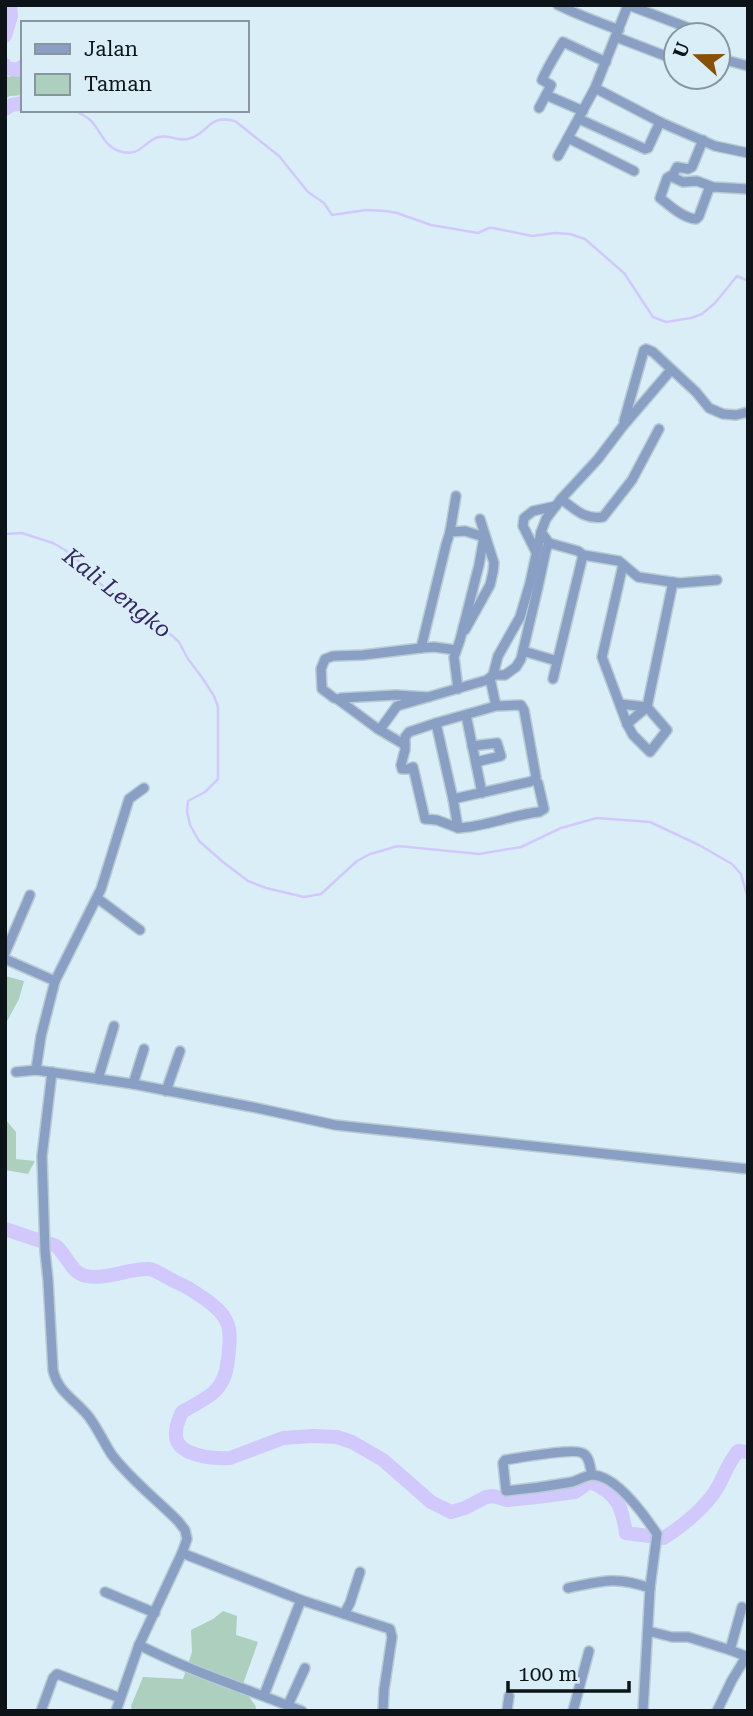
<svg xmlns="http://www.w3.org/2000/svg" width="753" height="1716" font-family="'Roboto Serif',serif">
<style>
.green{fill:#acd0bd}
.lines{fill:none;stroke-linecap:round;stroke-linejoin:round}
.stream{stroke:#d1c9fc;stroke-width:2.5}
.river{stroke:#d1c9fc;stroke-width:14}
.street-casing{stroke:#b9cbd4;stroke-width:12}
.street{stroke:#89a0c4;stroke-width:9}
.labels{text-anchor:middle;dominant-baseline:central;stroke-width:5;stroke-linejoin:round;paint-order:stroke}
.water-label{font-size:23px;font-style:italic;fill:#352561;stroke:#daeef8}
</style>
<rect width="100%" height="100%" fill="#daeef8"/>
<g class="green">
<path d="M23 71V95L10 96 5 99V75L9 77Z"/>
<path d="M5 976 24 981 19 999 5 1025Z"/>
<path d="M5 1119 16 1132V1159L35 1161 28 1174 5 1170Z"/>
<path d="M223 1611 237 1616 236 1635 258 1642 242 1687 255 1705 257 1711H132L131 1706 143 1677 183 1679 192 1652 191 1630 213 1619Z"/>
</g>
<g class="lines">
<g class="stream">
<path d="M75 110C79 113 85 116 89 119 100 128 103 146 119 151 141 158 143 141 159 137 170 134 178 143 191 138 209 132 209 114 235 121L279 156 308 192 324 203 332 215 366 210 386 211 397 213 431 225 478 233 489 228H493L532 236 555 233 570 234 585 239 624 273 653 317 666 322 691 318 702 314 715 303 737 276 748 281"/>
<path d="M5 534 22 533 53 543 65 550 87 568 99 583 150 621 169 633 179 642 188 659 201 676 214 696 218 707V779L205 792 188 801 187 811 190 825 199 841 223 862 248 881 266 888 304 897 321 894 357 861 370 854 398 846 479 854 521 847 561 828 597 818 650 822 699 845 732 864 741 874 748 899"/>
</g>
<g class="river">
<path d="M5 36 11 16 10 5"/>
<path d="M5 65 6 68 17 70 23 66"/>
<path d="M5 109 12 105 23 103"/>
<path d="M5 1229 56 1246C67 1255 71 1273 86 1276 107 1280 129 1268 149 1269 157 1270 170 1280 178 1283 188 1287 196 1293 205 1299 231 1317 232 1328 228 1359 227 1370 223 1384 214 1392 205 1400 192 1406 182 1412 179 1419 175 1427 176 1435 176 1456 214 1459 230 1458L283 1438 313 1436 337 1437 352 1442 383 1460 431 1502 451 1512 465 1508 486 1497 493 1496 507 1500 537 1497 575 1492 585 1485 591 1482C618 1494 622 1507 626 1533L664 1538C685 1524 707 1507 719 1485 725 1473 729 1462 738 1451L748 1452"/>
</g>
<g class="street-casing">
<g id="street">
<path d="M558 5C578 15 598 22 619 30"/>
<path d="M628 5 689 28 686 35"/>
<path d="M616 37 676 60"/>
<path d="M718 58 748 66"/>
<path d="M595 88 660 122 715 146 748 153"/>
<path d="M539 108 546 95"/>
<path d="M583 111 546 95 551 85 542 80C548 66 556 54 563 42L606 62"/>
<path d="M579 119 645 149 648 148 660 122"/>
<path d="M568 138 634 171"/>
<path d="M558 156 595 88 628 5"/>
<path d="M672 177 677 167 688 169 692 167 703 140"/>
<path d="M710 186 699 216 696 219C683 218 670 206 660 198L667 178 670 176 683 182 697 181 713 187 748 189"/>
<path d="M624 421 644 350 646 349 653 352 696 392 709 408 723 414 736 415 748 412"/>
<path d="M561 499C575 509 584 520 603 517L632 480 659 429"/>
<path d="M450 532 456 496"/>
<path d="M549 543 578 551 583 555 553 679"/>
<path d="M536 552 523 526 524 518 533 511 556 506"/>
<path d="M583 555 619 561 638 577 679 583 717 580"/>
<path d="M465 630 490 585 493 572 494 563 480 519"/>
<path d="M456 650 434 647 421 648 446 545 450 532 465 531 484 537 479 565 460 640 454 657 458 689"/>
<path d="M523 651 557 661"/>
<path d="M493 675H505L516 667 521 659 538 587 546 550 549 543 541 532"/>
<path d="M490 678 496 706 521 705 524 710 536 777 534 780 529 782 453 799 436 723 496 706"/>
<path d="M429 697 396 695 341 698 340 701 378 729 381 728 397 706 487 680 493 675 498 656 520 617 530 583 541 532 546 519 561 499 598 459 623 426 671 370"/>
<path d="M340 700 334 698 322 689 321 669 325 659 333 656 363 655 421 648"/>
<path d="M620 704 647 707 667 730 650 752 633 735 627 724 602 657 623 565"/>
<path d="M466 715 482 793"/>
<path d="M436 723 409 732 405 737V750L401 765 402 769H408L413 767 425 819 437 820 458 828 453 799"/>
<path d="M627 724 647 707 673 582"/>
<path d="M378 729 405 745"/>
<path d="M472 746 497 743 501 756 476 762"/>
<path d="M458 828C484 827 512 815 539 812L544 809 538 783 534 780"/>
<path d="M97 898 140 930"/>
<path d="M5 953 30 895"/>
<path d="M5 959 55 981 41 1036 36 1070 133 1084 252 1107 335 1125 748 1169"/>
<path d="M55 981 101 889 129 799 144 788"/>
<path d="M16 1072 36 1070"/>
<path d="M52 1072 42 1156 45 1251 48 1280 53 1370C58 1393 75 1399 89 1417 98 1429 104 1443 112 1455 131 1480 156 1499 178 1521L185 1530 187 1539 182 1553 139 1645 116 1711"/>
<path d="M98 1079 114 1026"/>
<path d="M133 1084 144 1049"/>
<path d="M166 1091 180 1051"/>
<path d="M592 1475C590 1468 590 1458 584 1454 576 1447 519 1458 505 1460L503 1463 506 1491C528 1489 550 1486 572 1482 579 1480 586 1475 593 1475 617 1476 645 1516 657 1534L650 1588"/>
<path d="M182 1553 301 1600 390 1629 392 1637 384 1690 383 1711"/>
<path d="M568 1588C603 1581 615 1576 650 1588L643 1711"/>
<path d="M105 1592 155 1613"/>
<path d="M742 1607 730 1650 748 1657"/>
<path d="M344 1614 350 1603 360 1572"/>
<path d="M648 1631 672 1637H688L730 1650"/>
<path d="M139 1645C192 1672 247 1689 302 1711"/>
<path d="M264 1695 301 1600"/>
<path d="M288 1705 305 1668"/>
<path d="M41 1711 53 1678 57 1674 120 1698"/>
<path d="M507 1711 509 1696"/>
<path d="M573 1711 589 1651"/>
<path d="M717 1711 732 1680 746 1657"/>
</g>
</g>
<use href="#street" class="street"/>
</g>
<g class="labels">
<g class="water-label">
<text transform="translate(117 593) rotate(38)">Kali Lengko</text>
</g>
</g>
<rect width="753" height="1716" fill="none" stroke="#0d1417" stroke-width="14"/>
<rect x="21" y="21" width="228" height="91" fill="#daeef8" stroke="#88979e" stroke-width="2"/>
<rect x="35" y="44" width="35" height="10" fill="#89a0c4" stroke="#88979e" stroke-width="2"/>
<text x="84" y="56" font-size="21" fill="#0d1417">Jalan</text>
<rect x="35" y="74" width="35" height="21" fill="#acd0bd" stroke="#88979e" stroke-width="2"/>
<text x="84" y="91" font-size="21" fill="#0d1417">Taman</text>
<g transform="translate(697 56) rotate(291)"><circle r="33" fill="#daeef8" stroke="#88979e" stroke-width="2"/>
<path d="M0-5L12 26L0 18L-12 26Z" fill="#895105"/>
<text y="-10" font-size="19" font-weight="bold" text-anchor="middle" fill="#0d1417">U</text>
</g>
<path d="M508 1681v10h121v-10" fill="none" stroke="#0d1417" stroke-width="3.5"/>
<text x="518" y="1681" font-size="21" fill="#0d1417" stroke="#daeef8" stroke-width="5" paint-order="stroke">100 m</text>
</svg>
